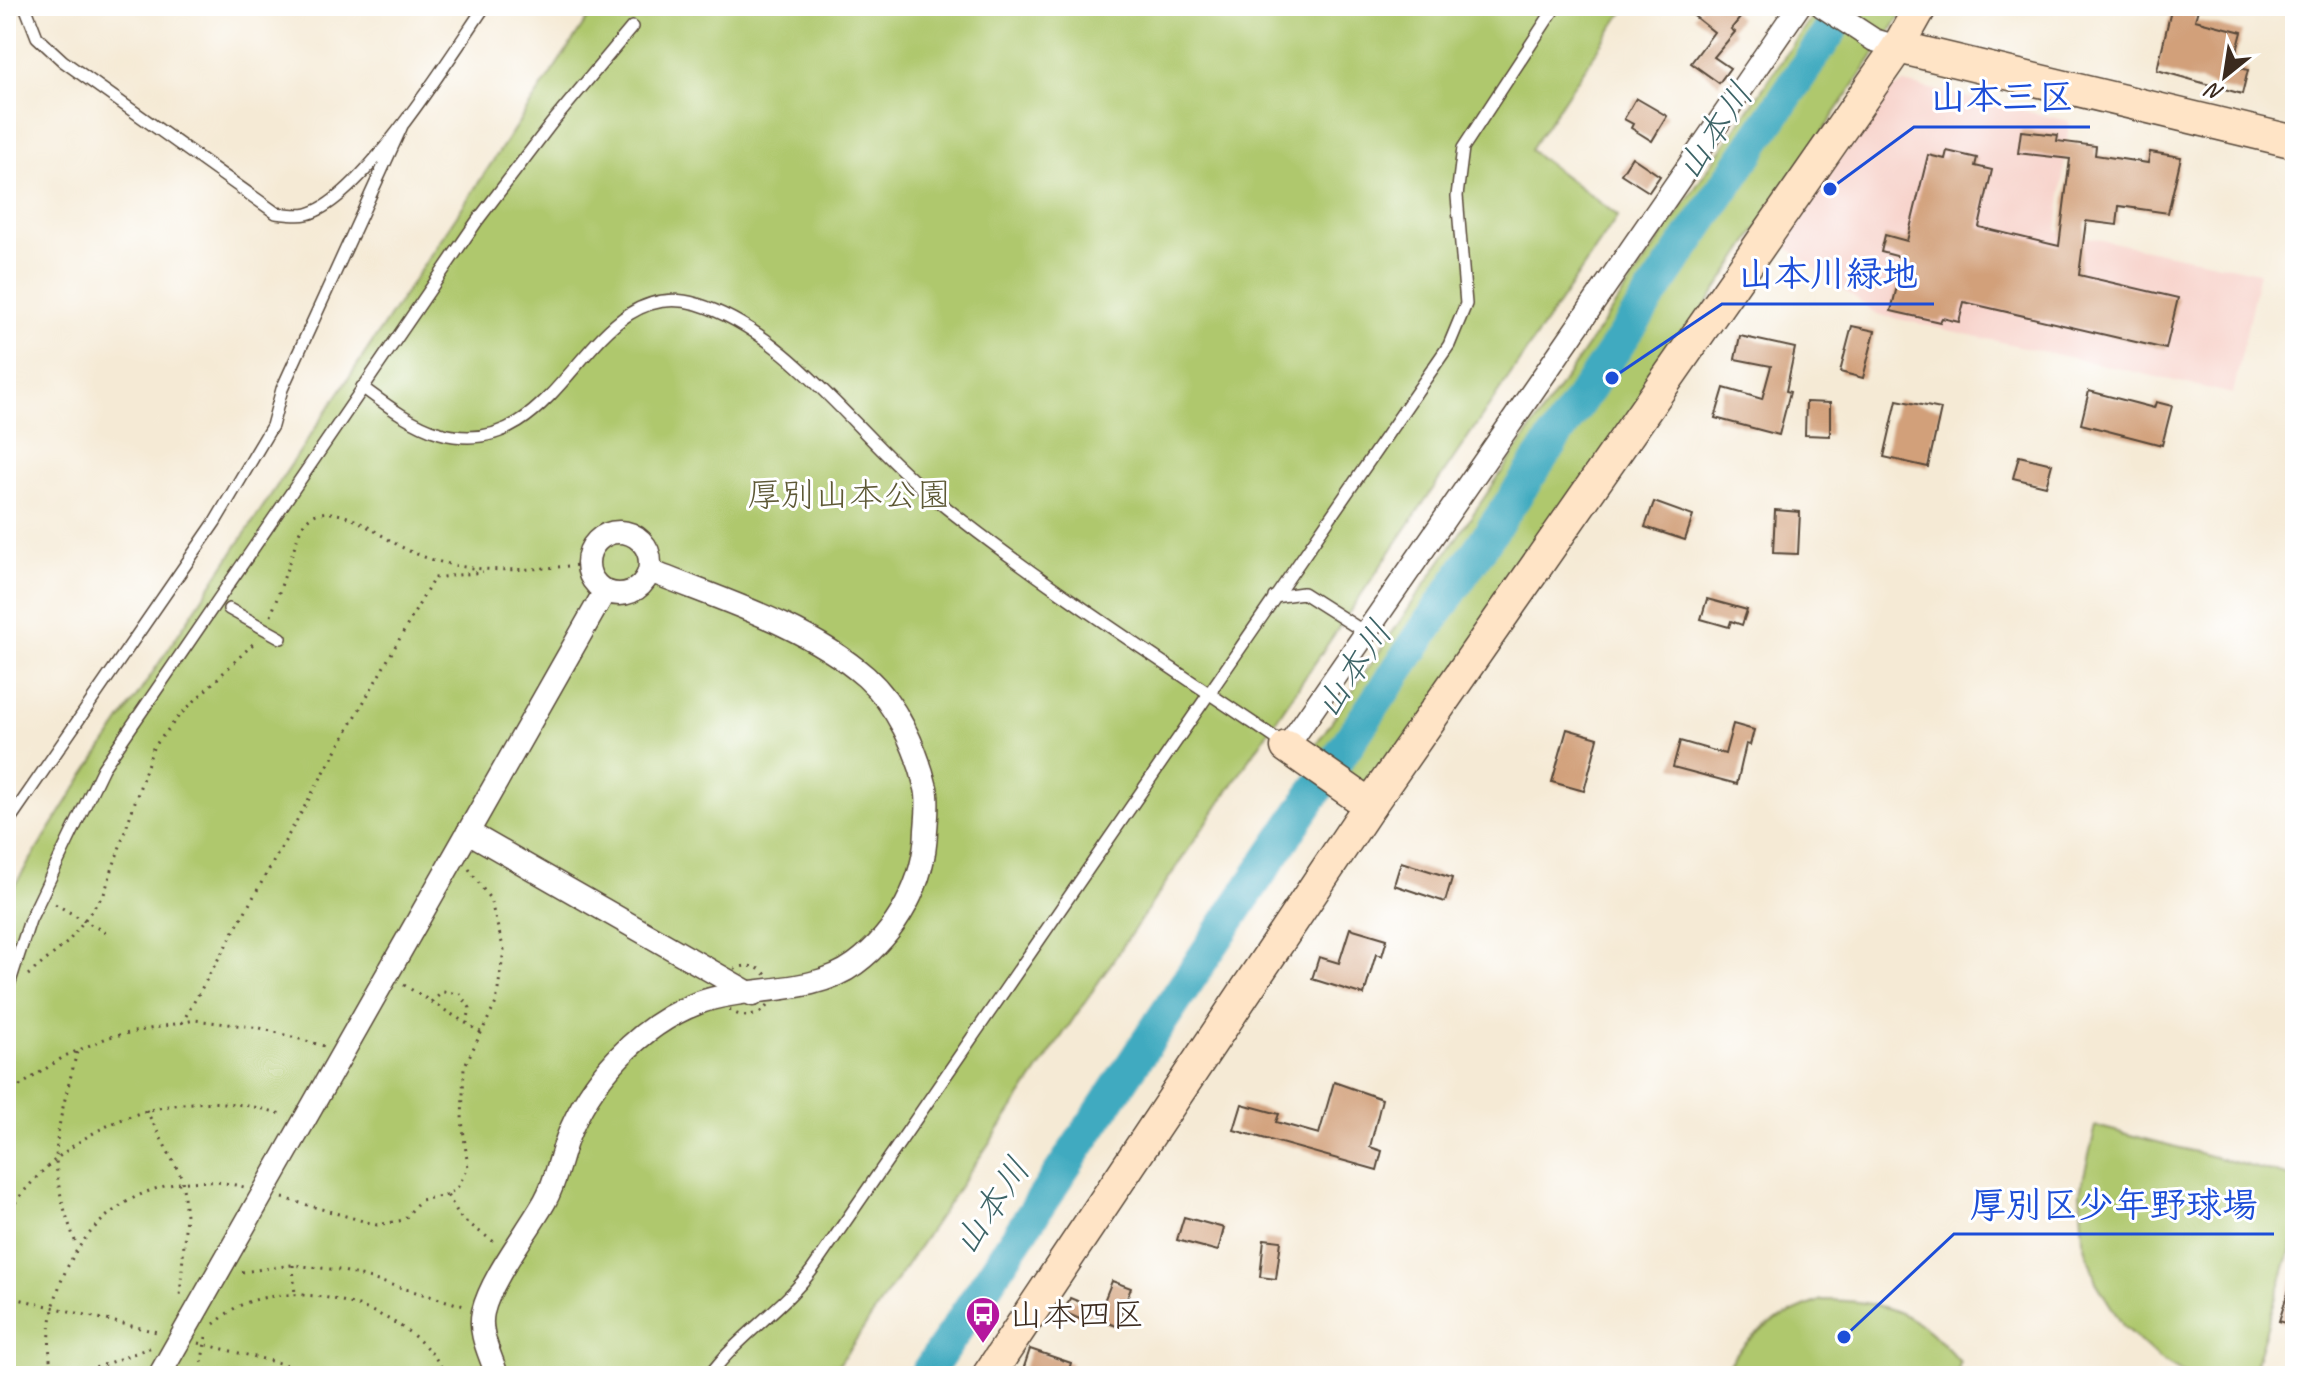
<svg xmlns="http://www.w3.org/2000/svg" width="2301" height="1382" font-family="Caveat,'Klee One',sans-serif">
<style>
.built{fill:#f7d1c9}
.green{fill:#afc86d;stroke:#757946;stroke-width:2}
.lines{fill:none;stroke-linecap:round;stroke-linejoin:round}
.river{stroke:#40aac0;stroke-width:34}
.building{fill:#d2a07a}
.lane-casing{stroke:#574739;stroke-width:14}
.street-casing{stroke:#574739;stroke-width:25}
.secondary-casing{stroke:#574739;stroke-width:35}
.path{stroke:#574739;stroke-width:3;stroke-dasharray:2 6;stroke-linecap:butt}
.lane{stroke:#fff;stroke-width:11}
.street{stroke:#fff;stroke-width:22}
.secondary{stroke:#ffe4c6;stroke-width:32}
.labels{text-anchor:middle;dominant-baseline:central;stroke-width:6;stroke-linejoin:round;paint-order:stroke}
.park-label{font-size:34px;fill:#5e5936;stroke:#fff}
.poi-label{font-size:34px;fill:#3b2a1e;stroke:#fff;text-anchor:start}
.water-label{font-size:36px;font-style:italic;fill:#3d6467;stroke:#fff}
.leader{fill:none;stroke:#1d4ed8;stroke-width:3}
.callout-dot{fill:#1d4ed8;stroke:#fff;stroke-width:3}
.callout-label{font-size:36px;text-anchor:middle;font-weight:bold;fill:#1d4ed8;stroke:#fff;stroke-width:6;stroke-linejoin:round;paint-order:stroke}
</style>
<rect width="100%" height="100%" fill="#fff"/>
<filter id="ink" filterUnits="userSpaceOnUse"><feTurbulence type="fractalNoise" baseFrequency=".0125" numOctaves="2"/><feDisplacementMap in="SourceGraphic" scale="16" xChannelSelector="R" yChannelSelector="G"/><feConvolveMatrix kernelMatrix="1 2 1 2 8 2 1 2 1" color-interpolation-filters="sRGB"/></filter>
<filter id="wash" filterUnits="userSpaceOnUse"><feTurbulence type="fractalNoise" baseFrequency=".006" numOctaves="4" result="noise"/><feDisplacementMap in="SourceGraphic" scale="32" xChannelSelector="R" yChannelSelector="G"/><feGaussianBlur stdDeviation="1.8" result="paint"/><feColorMatrix in="noise" values="0 0 0 0 0 0 0 0 0 0 0 0 0 0 0 0 0 1.4 0 .05"/><feComposite in="paint" operator="in"/></filter>
<g filter="url(#wash)">
<rect width="100%" height="100%" fill="#f5ead5"/>
<path class="built" d="M1904 83 2069 121 2057 231 2259 272 2233 394 1876 314 1779 241 1890 91Z"/>
<g class="green">
<path d="M596 6H1627L1530 150 1618 216 836 1369 840 1376H6V899L72 794Z"/>
<path d="M1819 6H1907L1377 795 1313 749Z"/>
<path d="M2096 1126 2295 1178V1235L2252 1376H2188L2159 1359 2124 1327 2096 1282 2083 1239 2080 1192Z"/>
<path d="M1822 1300C1887 1301 1916 1311 1960 1362L1957 1376H1722C1744 1333 1779 1316 1822 1300Z"/>
</g>
<g class="lines">
<path class="river" d="M925 1376 1231 916 1847 6"/>
</g>
<g id="blocks">
<g class="building">
<path d="M1702 6H1726L1740 18 1731 29 1735 32 1714 57 1730 68 1719 83 1691 63 1714 32 1694 16Z"/>
<path d="M2172 6H2199L2195 20 2242 32 2233 66 2248 70 2242 94 2157 70Z"/>
<path d="M1636 98 1667 116 1652 141 1631 128 1633 124 1624 119Z"/>
<path d="M2021 131 2058 135 2057 141 2096 146 2095 155 2148 163 2150 152 2181 157 2168 213 2119 206 2117 225 2086 221 2079 275 2178 298 2166 349 1964 302 1959 322 1942 318 1940 322 1891 311 1904 258 1881 252 1885 235 1907 241 1928 155 1945 159 1947 151 1977 158 1975 166 1992 170 1979 227 2059 246 2070 159 2018 153Z"/>
<path d="M1632 157 1660 176 1649 192 1621 174Z"/>
<path d="M1852 326 1875 331 1863 378 1840 372Z"/>
<path d="M1740 336 1795 348 1786 391 1790 392 1779 435 1715 418 1724 388 1762 399 1771 366 1735 359Z"/>
<path d="M2089 391 2154 408 2156 402 2172 406 2162 445 2081 424Z"/>
<path d="M1897 400 1941 409 1928 467 1884 457Z"/>
<path d="M1806 402 1830 403V436L1805 435Z"/>
<path d="M2019 456 2052 464 2046 486 2013 478Z"/>
<path d="M1654 502 1693 516 1685 540 1645 527Z"/>
<path d="M1775 510 1800 512 1798 554 1773 553Z"/>
<path d="M1707 599 1747 610 1742 625 1731 621 1729 627 1701 619Z"/>
<path d="M1733 724 1754 730 1750 745 1746 744 1737 784 1673 767 1680 741 1725 754Z"/>
<path d="M1567 729 1598 738 1584 791 1552 782Z"/>
<path d="M1401 862 1452 878 1445 902 1394 885Z"/>
<path d="M1350 928 1387 939 1382 956 1376 954 1364 995 1312 979 1319 957 1339 963Z"/>
<path d="M1334 1082 1382 1099 1370 1147 1382 1151 1377 1170 1234 1130 1242 1104 1279 1114 1276 1122 1319 1134Z"/>
<path d="M1184 1217 1224 1228 1218 1251 1177 1240Z"/>
<path d="M1264 1239 1281 1241 1276 1279 1260 1277Z"/>
<path d="M2292 1280 2295 1281V1326L2279 1321Z"/>
<path d="M1112 1281 1131 1288 1116 1326 1097 1319Z"/>
<path d="M1070 1298 1092 1307 1086 1322 1064 1312Z"/>
<path d="M1030 1349 1071 1363 1067 1376H1021Z"/>
</g>
</g>
</g>
<g filter="url(#ink)">
<use href="#blocks" fill-opacity="0" stroke="#574739" stroke-width="2"/>
<g class="lines">
<g class="lane-casing">
<g id="lane">
<path d="M25 6 37 37 63 61 276 213C285 214 298 216 307 214 361 201 452 54 485 6"/>
<path d="M362 387C385 404 412 425 440 433 564 468 586 271 697 304 789 332 856 434 929 494 1041 585 1164 662 1284 744"/>
<path d="M1274 597 1303 593 1366 633"/>
<path d="M229 609 281 638"/>
<path d="M6 825 215 522 272 426 282 389 401 128"/>
<path d="M6 994 30 920 103 768 477 221 551 124 632 27"/>
<path d="M709 1376C739 1335 782 1310 812 1270L1449 345 1466 304 1457 196 1463 148 1556 6"/>
</g>
</g>
<g class="street-casing">
<g id="street">
<path d="M1822 6 1874 40 1898 47"/>
<circle cx="619" cy="563" r="31"/>
<path d="M1287 747 1799 6"/>
<path d="M468 832 753 995"/>
<path d="M159 1376 605 591"/>
<path d="M497 1376C491 1355 478 1334 483 1312 491 1278 527 1233 545 1201 556 1181 559 1161 567 1139 589 1081 638 1026 698 1003 746 985 812 996 855 964 897 933 925 882 926 830 927 817 929 800 926 788 917 749 896 704 866 677 806 625 722 600 650 571"/>
</g>
</g>
<g class="secondary-casing">
<g id="secondary">
<path d="M1898 47 2295 142"/>
<path d="M1287 747 1370 805"/>
<path d="M988 1376 1370 805 1898 47 1921 6"/>
</g>
</g>
<g class="path">
<path d="M271 616 299 533C306 518 314 511 331 513 360 516 387 542 414 553 472 577 527 570 588 564"/>
<path d="M469 869 490 899 504 950 496 1003 464 1067 462 1120 468 1168 457 1188 447 1195 461 1218 494 1242"/>
<path d="M55 904 108 934"/>
<circle cx="747" cy="991" r="25"/>
<path d="M28 975 68 942 104 894 153 748 179 716 257 640"/>
<path d="M404 985 482 1033"/>
<path d="M431 1002 443 992 460 994 470 1008 467 1023"/>
<path d="M182 1023 434 578 483 572"/>
<path d="M77 1052C55 1139 44 1160 77 1246"/>
<path d="M6 1095 65 1056 109 1037 195 1020 260 1028 324 1046"/>
<path d="M146 1110 182 1178 186 1215 180 1297"/>
<path d="M283 1198 377 1225 404 1220 420 1200 447 1195"/>
<path d="M6 1216C66 1123 178 1079 284 1115"/>
<path d="M293 1265 295 1296"/>
<path d="M242 1272 292 1265 340 1270 464 1306"/>
<path d="M6 1296 161 1333"/>
<path d="M214 1324C222 1318 230 1310 239 1306 303 1275 417 1311 446 1376"/>
<path d="M206 1337 202 1360 208 1376"/>
<path d="M199 1343 331 1376"/>
<path d="M52 1376C33 1260 124 1156 244 1187"/>
<path d="M73 1376 152 1347"/>
</g>
<use href="#lane" class="lane"/>
<use href="#street" class="street"/>
<use href="#secondary" class="secondary"/>
</g>
</g>
<defs>
<g id="bus-pin" transform="scale(1.8)"><path d="M0 17L-7.5 6A9.5 9.5 0 1 1 7.5 6Z" fill="#b5179e" stroke="#fff"/><path d="M-5-6H5V4H4V6H2V4H-2V6H-4V4H-5ZM-3.5-4V0h7V-4ZM-3.5 1.2v1.5H-2V1.2ZM2 1.2v1.5H3.5V1.2Z" fill="#fff"/></g>
</defs>
<g fill-rule="evenodd">
<use href="#bus-pin" x="983" y="1314"/>
</g>
<g class="labels">
<g class="park-label">
<text x="849" y="494">厚別山本公園</text>
</g>
<g class="poi-label">
<text x="1009" y="1314">山本四区</text>
</g>
<g class="water-label">
<text transform="translate(1714 131) rotate(-56)">山本川</text>
<text transform="translate(1353 669) rotate(-56)">山本川</text>
<text transform="translate(991 1206) rotate(-56)">山本川</text>
</g>
</g>
<path class="leader" d="M1830 189L1914 127H2090M1612 378L1722 304H1934M1844 1337L1954 1234H2274"/>
<g class="callout-dot">
<circle cx="1830" cy="189" r="8"/>
<circle cx="1612" cy="378" r="8"/>
<circle cx="1844" cy="1337" r="8"/>
</g>
<g class="callout-label">
<text x="2002" y="109">山本三区</text>
<text x="1828" y="286">山本川緑地</text>
<text x="2114" y="1217">厚別区少年野球場</text>
</g>
<rect width="2301" height="1382" fill="none" stroke="#fff" stroke-width="32"/>
<g transform="translate(2225 76) rotate(210)" stroke="#ffffff" stroke-width="6" paint-order="stroke">
<path d="M0-6L14 30L0 20L-14 30Z" fill="#3b2a1e"/>
<text y="-12" font-size="22" font-weight="bold" text-anchor="middle" fill="#3b2a1e">N</text>
</g>
</svg>
